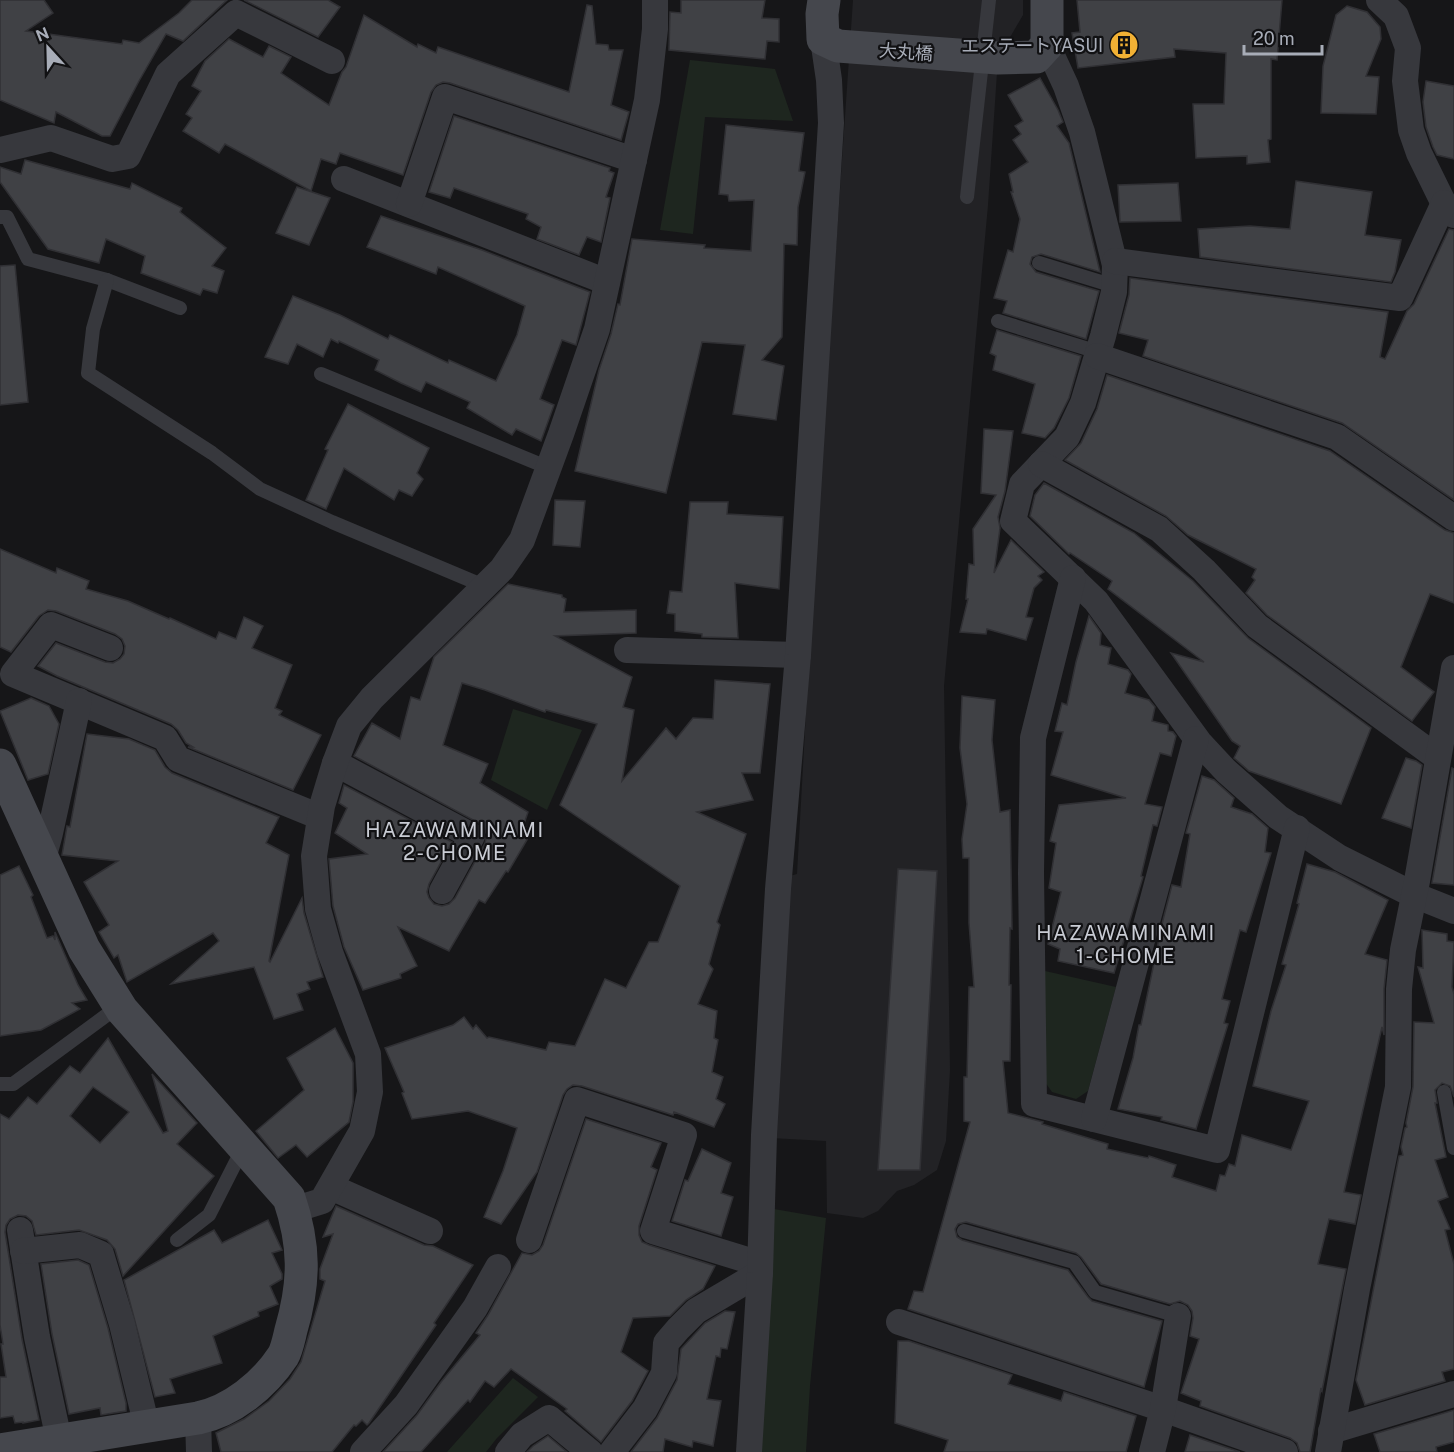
<svg xmlns="http://www.w3.org/2000/svg" width="1454" height="1452" font-family="'Public Sans','Noto Sans JP',sans-serif">
<style>
.built{fill:#222225}
.green{fill:#1e261f}
.building{fill:#404145;stroke:#303034;stroke-width:1.5;fill-rule:evenodd}
.lines{fill:none;stroke-linecap:round;stroke-linejoin:round}
.lane{stroke:#37383d;stroke-width:14}
.street{stroke:#37383d;stroke-width:26}
.secondary{stroke:#45474d;stroke-width:33}
.labels{text-anchor:middle;dominant-baseline:central;stroke-width:4.5;stroke-linejoin:round;paint-order:stroke}
.poi-label{font-size:18px;fill:#a8adb8;stroke:#111113;text-anchor:end}
.street-label{font-size:18px;fill:#a8adb8;stroke:#111113}
.neighbourhood-label{font-size:20px;letter-spacing:1.5px;fill:#c9ccd4;stroke:#111113}
</style>
<rect width="100%" height="100%" fill="#161618"/>
<path class="built" d="M853 0H1023V15L998 58 988 205 944 686 950 1070 946 1141 937 1170 914 1185 897 1191 878 1211 863 1218 827 1213 826 1141 771 1138 786 877 797 874 814 569Z"/>
<g class="green">
<path d="M690 60 775 69 793 121 705 117 693 234 660 230Z"/>
<path d="M513 709 582 730 547 810 491 780Z"/>
<path d="M1045 971 1116 987 1088 1091 1076 1099 1052 1092 1045 1082Z"/>
<path d="M774 1209 826 1218 810 1386 806 1452H757Z"/>
<path d="M513 1378 538 1397 497 1438 486 1452H447Z"/>
</g>
<g class="building">
<path d="M0 0H44L53 13 26 31 122 44 123 40 139 43 179 13 192 0H227L183 41 166 34 139 81 110 136H102L56 112 54 123 0 100Z"/>
<path d="M244 0H328L340 7 318 37Z"/>
<path d="M681 0H765L762 18 779 19V42L767 41 765 59 669 50 670 12 681 13Z"/>
<path d="M1077 0H1282L1277 60 1271 59V139L1268 140 1270 162 1247 164V156L1196 158 1193 104H1224L1226 53 1174 49 1175 57 1078 68 1072 33 1080 32Z"/>
<path d="M587 5 592 6 596 44 608 45 609 50H623L611 105 629 112 621 140 450 83 443 82 436 85 431 92 403 175 340 153 336 164 321 159 311 191 225 144 219 153 183 131 192 118 186 114 201 91 192 86 205 61 229 39 263 57 269 46 291 57 281 73 329 105 342 72 346 67 364 15 417 47 418 44 436 53 438 47 569 92Z"/>
<path d="M1347 6 1367 12 1380 27 1381 39 1366 76 1379 77 1376 114 1321 113 1323 66 1336 15Z"/>
<path d="M1040 78 1058 110 1063 122 1057 126 1069 143 1100 272 1041 254 1032 257 1030 264 1036 272 1099 291 1086 339 1003 313 1007 301 994 298 1008 250 1013 252 1020 219 1011 192H1013L1009 174 1028 162 1013 140 1021 134 1015 126 1023 121 1008 95Z"/>
<path d="M1426 81 1454 86V159L1437 155 1433 147 1426 127 1423 102Z"/>
<path d="M454 116 610 168 609 171 614 173 606 197 610 198 601 242 587 237 579 255 537 239 541 227 526 219 528 214 454 188 450 198 429 192Z"/>
<path d="M726 125 804 133 799 171 805 172 798 207 797 245 784 244 782 337 762 360 784 366 776 420 733 414 745 345 702 342 666 493 575 471 599 370 611 334 618 304 620 305 632 239 705 245 704 248 751 251 754 200 729 201 728 195 719 194Z"/>
<path d="M25 160 130 189 132 183 182 208 180 212 226 248 212 266 224 271 217 293 203 289 200 295 141 273 145 256 106 239 99 263 48 249 0 182V167L21 174Z"/>
<path d="M1296 181 1372 192 1365 235 1401 240 1395 272 1391 282 1200 257 1198 229 1250 226 1290 229Z"/>
<path d="M1178 183 1181 221 1120 222 1118 185Z"/>
<path d="M297 187 330 198 309 245 276 233Z"/>
<path d="M381 216 482 250 590 292 576 345 562 340 540 399 554 405 541 441 516 429 512 435 467 408 470 402 426 382 421 392 401 383 375 370 379 360 339 341 338 343 331 339 323 357 297 344 288 364 265 357 293 296 340 315 388 339 390 335 448 363 449 360 496 381 517 335 525 306 438 267 436 274 367 247Z"/>
<path d="M1449 229 1454 230V500L1342 423 1143 356 1148 340 1119 333 1129 295 1130 278 1388 312 1380 357 1385 359 1407 311 1414 304Z"/>
<path d="M15 265 28 402 0 405V266Z"/>
<path d="M997 330 1081 356 1069 398 1054 428 1045 438 1022 433 1035 384 993 370 996 356 990 353Z"/>
<path d="M1107 375 1330 451 1445 530 1454 533V603L1430 594 1401 667 1434 692 1412 721 1267 615 1246 593 1255 580 1252 577 1256 569 1188 535 1166 516 1065 460 1081 443 1097 409Z"/>
<path d="M348 404 429 448 417 473 423 479 412 496 399 490 394 500 344 468 326 509 306 500 328 450 325 449Z"/>
<path d="M984 429 1013 431 1005 491 998 517 1000 528 994 573 1011 540 1044 572 1038 576 1042 580 1034 588 1026 617 1033 618 1026 640 987 629 986 634 960 632 968 599H966L969 564 974 565 973 529 996 495 981 493Z"/>
<path d="M1044 483 1134 533 1193 581 1248 638 1371 728 1341 804 1249 771 1234 758 1240 746 1232 741 1171 653 1204 662 1108 589 1112 581 1070 553 1069 554 1030 516 1035 495Z"/>
<path d="M555 500 585 501 580 547 553 545Z"/>
<path d="M690 502H728L727 514 783 517 779 589 735 583 738 638 702 637V634L675 631V614L667 613 670 591 682 592Z"/>
<path d="M0 549 56 573 57 568 89 581 86 589 128 601 169 619 170 618 216 639 219 632 236 639 244 617 263 626 252 648 292 665 275 708 282 711 279 715 321 735 293 790 188 747H193L186 743 178 730 171 724 57 676 38 666 56 643 105 662 113 663 120 659 124 654 125 646 122 639 115 634 56 611 48 610 39 616 11 652 0 647Z"/>
<path d="M508 584 562 595V597L566 599 564 612 636 610V633L555 636 632 677 623 707 634 710 622 781 666 728 676 739 693 718 713 719 715 680 770 684 760 773H742L753 800 697 812 746 834 717 922 720 925 709 964 713 969 698 1004 717 1011 714 1038 718 1040 712 1072 723 1077 716 1099 725 1104 714 1127 674 1112 673 1115 582 1086 573 1085 567 1089 563 1095 537 1172 501 1224 484 1217 503 1171 517 1128 468 1111 412 1119 402 1093 404 1092 385 1048 453 1025 464 1017 473 1029 476 1025 487 1038 489 1037 546 1050 549 1042 575 1046 605 979 626 988 649 942H658L680 886 560 805 597 724 546 710 545 712 485 690 462 683 443 745 488 764 480 783 528 812 524 824 531 833 508 872 506 871 485 903 479 900 449 951 398 927 417 966 400 974 401 978 363 990 344 947 333 906 329 859 367 854 335 833 347 808 339 803 344 785 452 842 429 884 427 892 429 898 434 904 442 906 449 904 455 898 485 843 487 835 484 828 479 823 354 756 372 723 400 739 411 697 420 700 434 657Z"/>
<path d="M1089 616 1101 633 1100 645 1111 648 1108 664 1128 670 1131 674 1125 693 1149 700 1155 707 1152 721 1168 725V731L1173 732 1176 736 1171 756 1160 753 1145 804 1162 807 1157 826 1153 825 1141 876 1143 877 1114 973 1058 961 1060 949 1048 944 1061 892 1049 888 1056 843 1050 841 1059 805 1126 798 1051 775 1063 732 1055 731 1062 703 1067 705 1076 662Z"/>
<path d="M962 696 995 700 992 740 1000 812 1010 810 1012 929 1010 928 1009 985H1011L1010 1061H1003L1008 1113 1043 1122 1042 1124 1108 1144 1107 1149 1148 1158 1149 1156 1176 1165 1172 1177 1216 1191 1220 1175 1225 1176 1229 1164 1235 1166 1242 1135 1291 1150 1309 1101 1253 1086 1271 1011 1286 965 1282 964 1299 904 1297 903 1307 864 1335 872 1388 900 1365 954 1387 960 1384 989V1035L1382 1027 1344 1192 1361 1195 1355 1224 1329 1219 1318 1264 1346 1269 1322 1391 1321 1388 1310 1452H1300L1297 1443 1290 1438 1200 1406 1201 1401 1181 1393 1199 1339 1190 1336 1193 1318 1192 1311 1188 1305 1180 1301 1170 1304 1101 1284 1081 1257 1076 1253 966 1222 958 1224 955 1229 957 1237 962 1240 1068 1270 1088 1297 1092 1301 1162 1321 1144 1387 908 1309 914 1291 923 1292 970 1122 964 1121V1077H967L969 987H974L969 923V858H963L962 839 967 804 960 748Z"/>
<path d="M31 698 49 706 59 724 48 774 28 780 0 711Z"/>
<path d="M87 734 129 739 155 750 165 767 172 773 279 817 266 843 289 855 269 961 270 962 302 898 304 913 323 977 307 982 310 989 297 994 303 1010 274 1019 254 967 171 984 219 941 213 933 127 982 118 955 114 958 99 932 109 925 84 882 118 861 62 855 67 826 70 827Z"/>
<path d="M1406 758 1416 761 1422 765 1411 828 1382 818Z"/>
<path d="M1452 768 1454 769V885L1432 883Z"/>
<path d="M1202 776 1214 780 1234 798 1231 807 1252 814 1268 828 1265 852 1271 853 1246 932 1240 930 1222 999 1230 1001 1224 1023 1228 1024 1196 1129 1161 1120 1162 1117 1118 1109 1133 1058 1139 1025H1141L1163 920 1172 885 1181 887 1190 834 1186 833Z"/>
<path d="M19 866 33 895 31 897 47 938 53 936 55 940V932L78 985 87 1000 72 1003 80 1009 41 1030 0 1036V875Z"/>
<path d="M898 869 937 871 920 1170H878Z"/>
<path d="M1422 930 1447 934V941L1454 942 1452 987 1454 994V1097L1450 1086 1442 1083 1435 1090 1437 1103H1435L1446 1157 1435 1160 1448 1197 1438 1201 1450 1229 1445 1230 1454 1264V1369L1442 1372 1445 1381 1365 1405 1356 1380 1399 1156 1403 1155 1401 1147 1405 1128 1407 1127 1406 1123 1413 1087 1414 1022 1434 1023 1418 967 1423 968Z"/>
<path d="M335 1028 353 1063V1102L349 1122 307 1157 296 1145 278 1158 256 1131 304 1090 287 1058Z"/>
<path d="M108 1038 163 1133 168 1131 152 1074 197 1123 177 1144 214 1176 123 1276 115 1249 107 1240 79 1230 36 1235 32 1221 26 1216 18 1215 10 1219 6 1225 5 1232 22 1339 39 1420 23 1423V1422L15 1423 13 1416 0 1418V1377H6L1 1344H3L0 1325V1114L9 1119 28 1097 37 1104 70 1066 80 1073ZM93 1087 129 1112 100 1143 70 1116Z"/>
<path d="M586 1119 661 1143 651 1167 657 1170 639 1226V1235L642 1242 649 1245 715 1266 703 1289 686 1300 670 1316 633 1318 621 1352 648 1371 632 1401 601 1442 565 1411 567 1409 511 1369 494 1387 485 1381 470 1402 468 1400 421 1452H383L417 1415 441 1382 480 1335 476 1333 488 1315 522 1253 532 1255 539 1251 543 1245Z"/>
<path d="M702 1149 731 1163 721 1193 733 1197 721 1236 672 1221 685 1180 688 1181Z"/>
<path d="M336 1206 424 1245 433 1246 473 1265 434 1323 436 1325 369 1423 367 1425 362 1420 356 1426 354 1425 332 1452H221L216 1433 244 1419 269 1401 290 1379 301 1362 325 1281 320 1279V1269L333 1234 323 1237Z"/>
<path d="M268 1220 282 1250 272 1253 282 1274V1279L270 1286 278 1304 258 1312 259 1316 213 1336 222 1363 170 1379 175 1393 155 1397 124 1280 214 1230 222 1243Z"/>
<path d="M78 1260 89 1265 108 1328 126 1403V1411L101 1415 100 1408 69 1414 52 1334 41 1264Z"/>
<path d="M725 1311 735 1312 727 1349 721 1348 720 1357 716 1356 707 1399 721 1401 713 1446 693 1441 692 1447 665 1439 663 1452H631L657 1418 677 1380 681 1349 705 1323Z"/>
<path d="M898 1341H909L1012 1375 1008 1384 1061 1401 1064 1392 1136 1416 1126 1452H944L948 1440 895 1423Z"/>
<path d="M1454 1410V1442L1436 1447 1437 1452H1380L1374 1434Z"/>
<path d="M1190 1435 1240 1452H1185Z"/>
<path d="M548 1436 567 1452H527L533 1446Z"/>
</g>
<g class="lines">
<g class="lane">
<path d="M967 197 989 0"/>
<path d="M0 217H7L28 259 107 280 180 308"/>
<path d="M1039 263 1114 286"/>
<path d="M107 280 93 329 88 373 212 453 260 489 332 522 484 586"/>
<path d="M998 321 1098 352"/>
<path d="M321 374 549 468"/>
<path d="M0 1084H13L119 1006"/>
<path d="M1444 1092 1454 1148"/>
<path d="M964 1231 1074 1262 1095 1292 1178 1316"/>
<path d="M177 1240 209 1215 244 1146"/>
</g>
<g class="street">
<path d="M1379 0 1396 16 1408 48 1405 81 1411 130 1419 153 1445 206 1454 215"/>
<path d="M1047 45 1066 86 1082 132 1115 265 1114 292 1103 336 1083 403 1067 437 1022 484 1013 521 1096 601 1199 742 1226 771 1278 817 1340 858 1414 895 1454 911"/>
<path d="M0 150 51 138 112 159 128 156 168 74 236 13 332 61"/>
<path d="M344 179 607 282"/>
<path d="M409 204 445 97 634 160"/>
<path d="M1115 261 1400 298 1444 203"/>
<path d="M1097 356 1337 437 1454 518"/>
<path d="M1041 464 1159 529 1204 570 1257 626 1438 758"/>
<path d="M1073 578 1033 738 1031 873 1034 1104 1217 1150 1297 828"/>
<path d="M110 648 51 625 13 674 165 738 178 759 320 817"/>
<path d="M627 650 798 655"/>
<path d="M335 763 472 836 442 891"/>
<path d="M43 859 50 833 79 701"/>
<path d="M1094 1119 1196 739"/>
<path d="M331 1187 430 1231"/>
<path d="M293 1210 322 1201 362 1131 370 1092 368 1054 330 952 318 909 314 856 322 806 335 763 349 726 372 698 502 569 522 540 561 434 597 329 647 100 655 29V0"/>
<path d="M20 1230 37 1337 59 1440"/>
<path d="M529 1240 577 1100 684 1135 653 1231 760 1264"/>
<path d="M23 1251 80 1245 101 1254 122 1324 147 1427"/>
<path d="M899 1322 1163 1409 1285 1452"/>
<path d="M198 1418 199 1452"/>
<path d="M1331 1431 1454 1394"/>
<path d="M363 1452 406 1405 475 1308 498 1267"/>
<path d="M508 1452 522 1435 549 1418 590 1452"/>
<path d="M612 1452 645 1409 664 1373 666 1343 678 1329 696 1311 760 1273"/>
<path d="M749 1452 760 1273 764 1135 778 889 798 655 831 123 829 80 823 39"/>
<path d="M1152 1452 1163 1409 1178 1316"/>
<path d="M1328 1452 1357 1289 1398 1087 1399 989 1403 950 1417 881 1454 668"/>
</g>
<g class="secondary">
<path d="M824 0 822 14 823 39 838 46 998 58 1036 57 1047 45V0"/>
<path d="M0 765 84 949 122 1010 289 1198C305 1245 305 1282 291 1330 289 1338 287 1349 283 1356 264 1385 232 1411 198 1418L0 1450"/>
</g>
</g>
<defs>
<g id="building-disc" transform="scale(1.5)"><circle r="9.5" fill="#f2b134" stroke="#111113"/><path d="M-4-6H4V6H1V3H-1V6H-4ZM-2.5-4.3h1.7v1.8h-1.7ZM.8-4.3h1.7v1.8H.8ZM-2.5-1h1.7V.8h-1.7ZM.8-1h1.7V.8H.8Z" fill="#111"/></g>
</defs>
<g fill-rule="evenodd">
<use href="#building-disc" x="1124" y="45"/>
</g>
<g class="labels">
<g class="poi-label">
<text x="1103" y="45">エステートYASUI</text>
</g>
<g class="street-label">
<text transform="translate(906 52) rotate(4)">大丸橋</text>
</g>
<g class="neighbourhood-label">
<text x="455" y="830">HAZAWAMINAMI<tspan x="455" dy="23">2-CHOME</tspan></text>
<text x="1126" y="933">HAZAWAMINAMI<tspan x="1126" dy="23">1-CHOME</tspan></text>
</g>
</g>
<g transform="translate(48 48) rotate(338)" stroke="#111113" stroke-width="4.5" paint-order="stroke">
<path d="M0-4.5L10 22L0 15L-10 22Z" fill="#a8adb8"/>
<text y="-9" font-size="16" font-weight="bold" text-anchor="middle" fill="#a8adb8">N</text>
</g>
<path d="M1244 45v9h78v-9" fill="none" stroke="#a8adb8" stroke-width="3"/>
<text x="1253" y="45" font-size="18" fill="#a8adb8" stroke="#111113" stroke-width="4.5" paint-order="stroke">20 m</text>
</svg>
